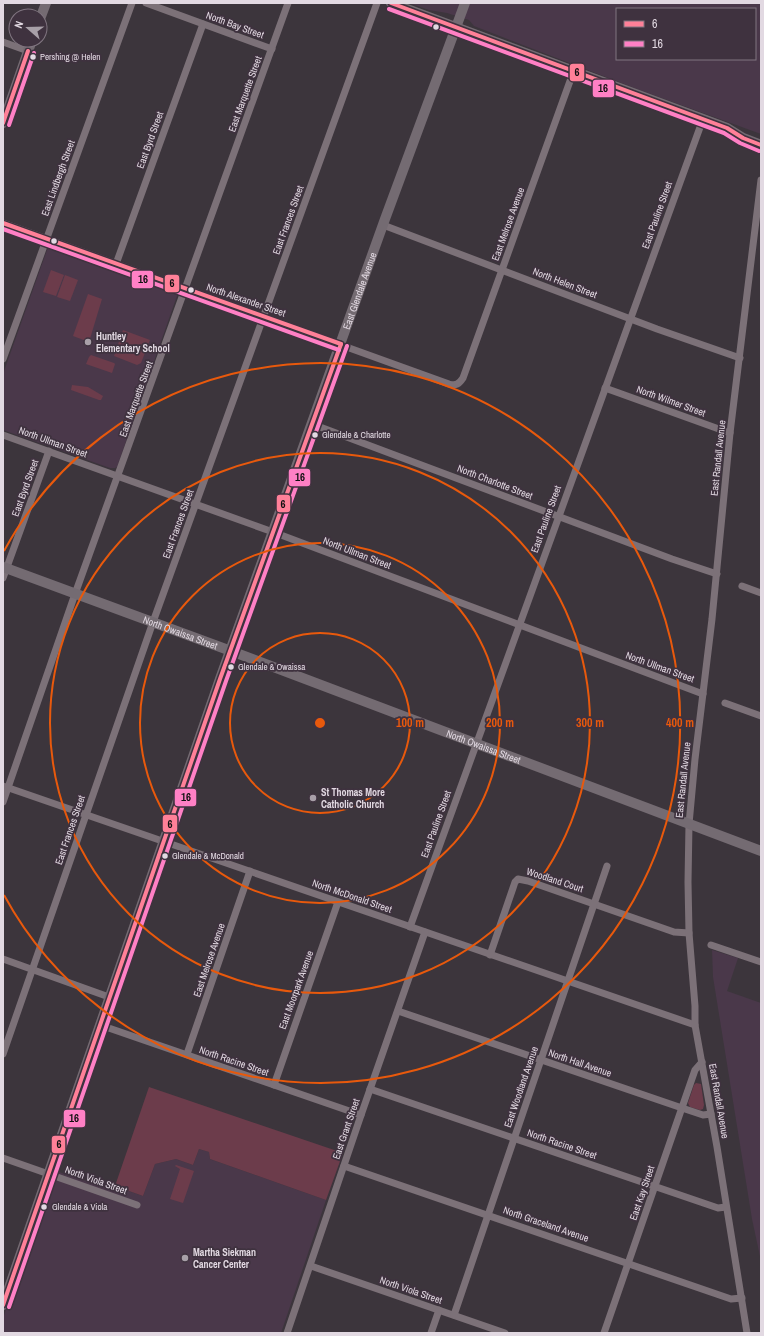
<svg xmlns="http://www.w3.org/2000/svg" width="764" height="1336" font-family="'Archivo Narrow',sans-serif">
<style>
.built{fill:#4a384a;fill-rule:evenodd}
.green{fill:#6c3c4b}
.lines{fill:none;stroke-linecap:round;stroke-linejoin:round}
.street{stroke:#7c7178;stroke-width:7}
.secondary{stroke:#746b72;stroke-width:10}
.bus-1-casing{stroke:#3f323f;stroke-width:7}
.bus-2-casing{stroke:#3f323f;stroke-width:7}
.bus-1{stroke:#ff8098;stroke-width:4}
.bus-2{stroke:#ff80c5;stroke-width:4}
.ring{fill:none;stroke:#e8590c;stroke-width:2}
.bus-dot{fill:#e2d9e2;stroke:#3f323f;stroke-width:1.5}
.poi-dot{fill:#a8a0a8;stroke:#3f323f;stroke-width:1.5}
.labels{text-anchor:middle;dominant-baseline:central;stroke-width:3.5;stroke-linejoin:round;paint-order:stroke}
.bus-label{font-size:9px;fill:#e2d9e2;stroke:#3f323f;text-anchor:start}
.street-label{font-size:10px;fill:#e2d9e2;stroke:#3f323f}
.poi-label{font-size:10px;font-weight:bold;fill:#e2d9e2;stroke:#3f323f;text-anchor:start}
.centre{fill:#e8590c;stroke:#3f323f;stroke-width:2}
.ring-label{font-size:12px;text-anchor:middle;font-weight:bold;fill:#e8590c;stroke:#3f323f;stroke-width:3.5;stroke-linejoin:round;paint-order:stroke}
.line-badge{stroke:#3f323f;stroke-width:1.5}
.pale-badge-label{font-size:11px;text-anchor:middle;font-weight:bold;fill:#111}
</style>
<rect width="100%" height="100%" fill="#3c353c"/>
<g class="built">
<path d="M409 3H761V134L637 89 474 26 469 20 447 13 429 10ZM617 9H755V59H617Z"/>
<path d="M51 246 176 290 178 293 117 467 115 468H110L3 430V374L47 250Z"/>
<path d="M712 950 738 958 727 991 761 1003V1261L752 1219 713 977Z"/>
<path d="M199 1149 209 1152 210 1159 326 1200 281 1333H3V1318L49 1184 56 1171 114 1190 115 1186 143 1196 155 1164 176 1159 193 1165Z"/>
</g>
<g class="green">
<path d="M51 270 64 275 56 296 43 292Z"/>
<path d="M65 275 78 280 70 301 57 297Z"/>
<path d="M88 294 102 299 89 342 73 336Z"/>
<path d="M123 330 150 340 141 363 137 365 114 356Z"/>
<path d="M91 355 114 363 115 364 112 373 86 364 89 357Z"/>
<path d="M72 385 88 387 103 396 101 400H99L71 390Z"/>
<path d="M696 1083 701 1084 704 1105 703 1109 700 1110 690 1107 688 1103 694 1085Z"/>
<path d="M149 1087 343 1153 326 1200 210 1159 209 1152 199 1149 193 1165 176 1159 155 1164 143 1196 115 1186Z"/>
<path d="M176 1165 194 1171 183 1203 170 1199 180 1169 175 1166Z"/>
</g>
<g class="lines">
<g class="street">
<path d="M146 3 272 49"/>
<path d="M3 42 28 51"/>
<path d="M3 223 449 384C456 386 459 384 463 378L574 70"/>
<path d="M383 225 657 329 740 358"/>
<path d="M116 264 203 24"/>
<path d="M3 359 132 3"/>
<path d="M605 388 730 433"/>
<path d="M312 424 672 559 717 574"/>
<path d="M3 435 273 532 703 694"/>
<path d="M3 578 49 451"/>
<path d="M742 586 761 593"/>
<path d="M725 703 761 716"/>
<path d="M3 786 695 1025"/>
<path d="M3 802 75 594 288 3"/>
<path d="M410 927 703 119"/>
<path d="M711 945 761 962"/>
<path d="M490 955 513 888 515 882 518 879 528 881 674 932 689 933"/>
<path d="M3 959 109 997"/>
<path d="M398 1011 682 1108 703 1115 711 1114"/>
<path d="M100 1025 361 1115"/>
<path d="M3 1054 153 622 377 3"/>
<path d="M187 1054 250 871"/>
<path d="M274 1085 338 902"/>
<path d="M370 1089 718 1208 726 1207"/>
<path d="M3 1158 137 1205"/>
<path d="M344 1166 731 1299 742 1298"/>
<path d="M311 1266 505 1333"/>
<path d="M454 1315 607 866"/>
<path d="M287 1333 361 1115 425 932"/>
<path d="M431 1333 439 1310"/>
<path d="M604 1333 695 1070 702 1062"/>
<path d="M747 1333 717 1147 695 1025V1006L689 933 688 882 689 824 695 759 712 619 730 433 761 180"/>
</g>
<g class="secondary">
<path d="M391 3 703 119 727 128 743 138 761 145"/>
<path d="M40 19 46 3"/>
<path d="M3 123 32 40"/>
<path id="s1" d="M3 567 231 651 761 851"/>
<path id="s2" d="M3 1305 220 679 385 219 465 3"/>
</g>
<g class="bus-1-casing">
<g id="bus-1">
<path d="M391 3 727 128 743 138 761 145"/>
<path d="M3 123 28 51"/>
<path d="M3 223 341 344"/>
<path d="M3 1305 220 679 341 344"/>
</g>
</g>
<g class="bus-2-casing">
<g id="bus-2">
<path d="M389 9 724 133 740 143 759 151"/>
<path d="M9 125 34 53"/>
<path d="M3 229 339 350"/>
<path d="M9 1307 226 681 347 346"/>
</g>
</g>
<use href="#bus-1" class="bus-1"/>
<use href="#bus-2" class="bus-2"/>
</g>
<g class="ring">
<circle cx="320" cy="723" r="90"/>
<circle cx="320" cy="723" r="180"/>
<circle cx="320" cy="723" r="270"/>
<path d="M4 551A360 360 0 1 1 4 895"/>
</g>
<g class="bus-dot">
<circle cx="436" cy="27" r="3.5"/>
<circle cx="33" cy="57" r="3.5"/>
<circle cx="54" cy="241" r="3.5"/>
<circle cx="191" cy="290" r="3.5"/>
<circle cx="315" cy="435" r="3.5"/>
<circle cx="231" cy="667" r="3.5"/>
<circle cx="165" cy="856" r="3.5"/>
<circle cx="44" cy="1207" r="3.5"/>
</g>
<g class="poi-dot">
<circle cx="88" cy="342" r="4"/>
<circle cx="313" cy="798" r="4"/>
<circle cx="185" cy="1258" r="4"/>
</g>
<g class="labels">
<g class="bus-label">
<text x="40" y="57">Pershing @ Helen</text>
<text x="322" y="435">Glendale &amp; Charlotte</text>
<text x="238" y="667">Glendale &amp; Owaissa</text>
<text x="172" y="856">Glendale &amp; McDonald</text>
<text x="52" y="1207">Glendale &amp; Viola</text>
</g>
<g class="street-label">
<text transform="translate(235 25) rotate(20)">North Bay Street</text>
<text transform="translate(245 94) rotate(-70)">East Marquette Street</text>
<text transform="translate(150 140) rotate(-70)">East Byrd Street</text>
<text transform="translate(58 178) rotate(-70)">East Lindbergh Street</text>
<text transform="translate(657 215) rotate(-70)">East Pauline Street</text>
<text transform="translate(288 220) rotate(-70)">East Frances Street</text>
<text transform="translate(508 224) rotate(-70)">East Melrose Avenue</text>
<text transform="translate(565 283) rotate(21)">North Helen Street</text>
<text stroke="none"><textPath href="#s2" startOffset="1075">East Glendale Avenue</textPath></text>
<text transform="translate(246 300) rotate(19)">North Alexander Street</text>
<text transform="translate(136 399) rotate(-70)">East Marquette Street</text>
<text transform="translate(671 401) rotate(20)">North Wilmer Street</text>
<text transform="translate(53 442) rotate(20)">North Ullman Street</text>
<text transform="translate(718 458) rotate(-84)">East Randall Avenue</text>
<text transform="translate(495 482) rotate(21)">North Charlotte Street</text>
<text transform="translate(25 488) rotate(-70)">East Byrd Street</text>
<text transform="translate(546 519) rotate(-70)">East Pauline Street</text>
<text transform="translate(178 524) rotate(-70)">East Frances Street</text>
<text transform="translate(357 553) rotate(21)">North Ullman Street</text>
<text stroke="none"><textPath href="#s1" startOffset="189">North Owaissa Street</textPath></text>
<text transform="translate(660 667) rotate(20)">North Ullman Street</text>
<text stroke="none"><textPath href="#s1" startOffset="513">North Owaissa Street</textPath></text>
<text transform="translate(683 780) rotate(-84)">East Randall Avenue</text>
<text transform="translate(436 824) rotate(-70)">East Pauline Street</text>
<text transform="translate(70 830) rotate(-71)">East Frances Street</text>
<text transform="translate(555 880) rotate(18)">Woodland Court</text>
<text transform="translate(352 896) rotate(19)">North McDonald Street</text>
<text transform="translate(209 960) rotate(-71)">East Melrose Avenue</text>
<text transform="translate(296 990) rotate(-70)">East Moorpark Avenue</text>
<text transform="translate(234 1061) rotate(19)">North Racine Street</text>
<text transform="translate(580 1063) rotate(19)">North Hall Avenue</text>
<text transform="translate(521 1087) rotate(-71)">East Woodland Avenue</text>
<text transform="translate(719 1101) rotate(80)">East Randall Avenue</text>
<text transform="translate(346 1129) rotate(-71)">East Grant Street</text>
<text transform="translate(562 1144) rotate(19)">North Racine Street</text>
<text transform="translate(96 1180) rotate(20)">North Viola Street</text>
<text transform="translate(642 1193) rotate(-71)">East Kay Street</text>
<text transform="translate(546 1224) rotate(19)">North Graceland Avenue</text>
<text transform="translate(411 1290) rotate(19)">North Viola Street</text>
</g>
<g class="poi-label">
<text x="96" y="336">Huntley<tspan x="96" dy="12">Elementary School</tspan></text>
<text x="321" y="792">St Thomas More<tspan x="321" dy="12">Catholic Church</tspan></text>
<text x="193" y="1252">Martha Siekman<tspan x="193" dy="12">Cancer Center</tspan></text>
</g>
</g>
<circle cx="320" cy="723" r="6" class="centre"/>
<g class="ring-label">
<text x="410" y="727">100 m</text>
<text x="500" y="727">200 m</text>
<text x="590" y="727">300 m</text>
<text x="680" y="727">400 m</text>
</g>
<g class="line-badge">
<rect x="569" y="63" width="16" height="19" rx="4" fill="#ff8098"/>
<rect x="592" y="79" width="23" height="19" rx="4" fill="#ff80c5"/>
<rect x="131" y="270" width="23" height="19" rx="4" fill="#ff80c5"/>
<rect x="164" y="274" width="16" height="19" rx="4" fill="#ff8098"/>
<rect x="288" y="468" width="23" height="19" rx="4" fill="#ff80c5"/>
<rect x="276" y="494" width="15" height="19" rx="4" fill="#ff8098"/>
<rect x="174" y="788" width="23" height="19" rx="4" fill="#ff80c5"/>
<rect x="162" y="814" width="16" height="19" rx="4" fill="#ff8098"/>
<rect x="63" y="1109" width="23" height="19" rx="4" fill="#ff80c5"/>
<rect x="51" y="1135" width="15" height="19" rx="4" fill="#ff8098"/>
</g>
<g class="pale-badge-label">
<text x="577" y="76">6</text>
<text x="603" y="92">16</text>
<text x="143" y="283">16</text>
<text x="172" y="287">6</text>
<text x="300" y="481">16</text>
<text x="283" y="508">6</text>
<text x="186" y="801">16</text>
<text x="170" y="828">6</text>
<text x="74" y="1122">16</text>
<text x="59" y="1148">6</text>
</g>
<rect width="764" height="1336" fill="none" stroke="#e2d9e2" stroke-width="8"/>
<rect x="616" y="8" width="140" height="52" fill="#3f323f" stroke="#807580"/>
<rect x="624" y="21" width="20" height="6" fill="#ff8098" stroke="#807580"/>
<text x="652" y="28" font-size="12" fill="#e2d9e2">6</text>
<rect x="624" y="41" width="20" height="6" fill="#ff80c5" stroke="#807580"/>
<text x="652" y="48" font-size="12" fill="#e2d9e2">16</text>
<g transform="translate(28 28) rotate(290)"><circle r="19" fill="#3f323f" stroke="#807580"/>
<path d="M0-3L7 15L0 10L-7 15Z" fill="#a8a0a8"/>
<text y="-6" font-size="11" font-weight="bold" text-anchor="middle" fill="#e2d9e2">N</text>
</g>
</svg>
